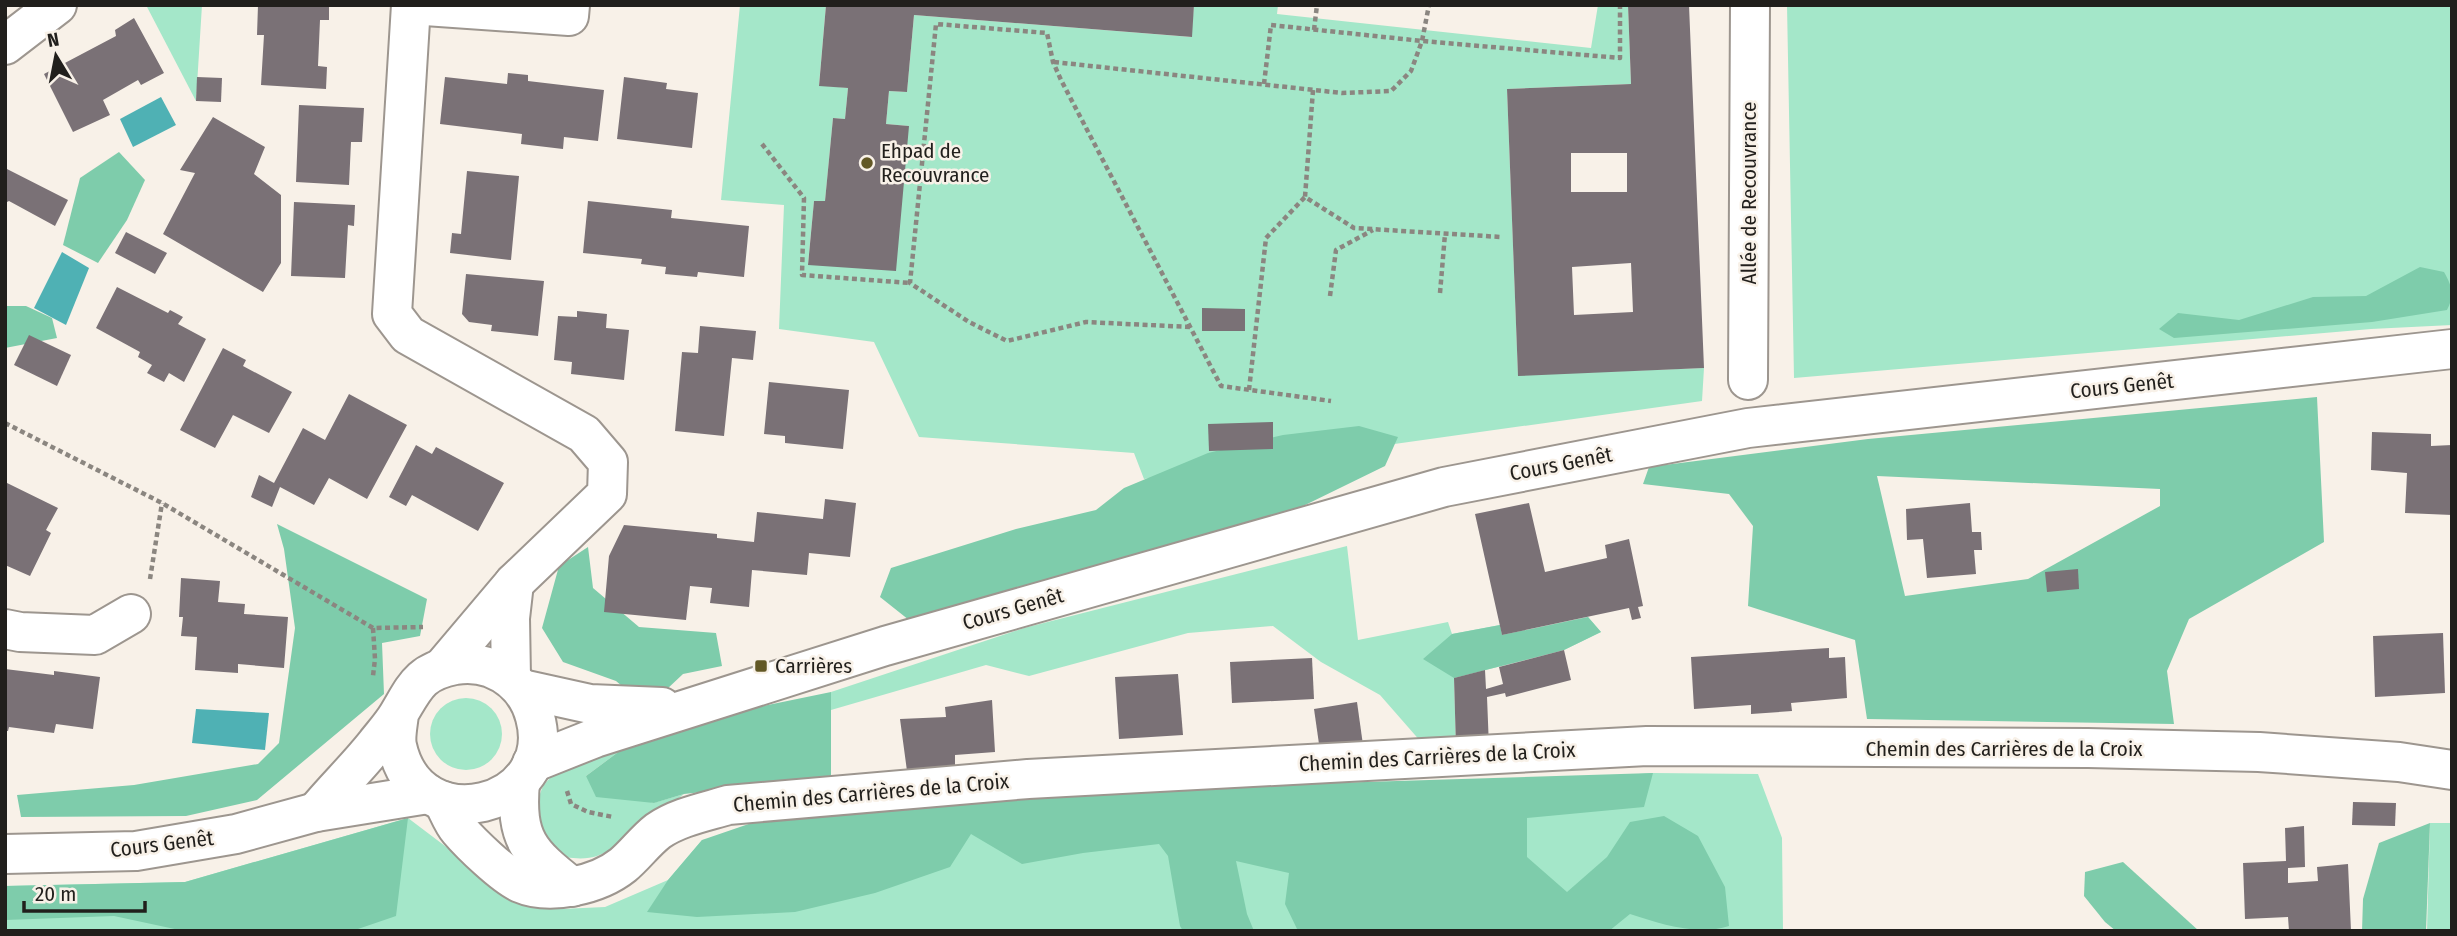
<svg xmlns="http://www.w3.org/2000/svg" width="2457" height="936" font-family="'Fira Sans Condensed',sans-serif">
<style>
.green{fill:#a4e7c9}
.forest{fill:#7eccab;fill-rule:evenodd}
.water{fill:#4fb1b4}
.building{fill:#7a7176;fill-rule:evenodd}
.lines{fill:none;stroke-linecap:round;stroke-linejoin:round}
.street-casing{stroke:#9d968f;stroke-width:42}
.secondary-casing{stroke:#9d968f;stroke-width:42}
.path{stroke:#8b8680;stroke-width:4.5;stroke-dasharray:5 3.5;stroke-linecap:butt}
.street{stroke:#fff;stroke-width:38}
.secondary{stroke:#fff;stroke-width:38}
.poi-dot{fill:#625825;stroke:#f8f1e8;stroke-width:2.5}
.labels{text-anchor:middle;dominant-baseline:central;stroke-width:5;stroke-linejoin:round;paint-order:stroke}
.poi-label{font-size:21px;fill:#211f1c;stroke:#f8f1e8;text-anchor:start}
.street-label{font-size:21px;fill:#211f1c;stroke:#f8f1e8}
</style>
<rect width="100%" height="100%" fill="#f8f1e8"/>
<g class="green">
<path d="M146 5H202L196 101Z"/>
<path d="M740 5H826L819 85 848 88 845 119 833 118 825 201H814L808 264 909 126 886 124 889 91 907 92 914 15 1191 37 1194 5H1278L1277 14 1591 48 1598 5H1628L1631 84 1507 89 1518 375 1704 368 1702 401 1144 479 1134 453 919 437 874 342 779 329 784 205 721 200Z"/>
<path d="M1787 5H2452V325L2371 329 1794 378Z"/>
<path d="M1347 546 1358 640 1448 622 1452 634 1500 625 1502 635 1588 617 1601 632 1564 650 1454 678 1456 748 1422 743 1380 695 1321 662 1273 626 1188 633 1029 676 986 665 831 710V692L1024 628Z"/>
<circle cx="466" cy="734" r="36"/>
<path d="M625 747 586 776 653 803 684 794C657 815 629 844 597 856 586 860 565 859 555 853 536 841 533 802 544 785 561 761 599 755 625 747Z"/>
<path d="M1653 773 1758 774 1782 838 1783 931H5V886L185 882 408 818 482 874 561 909 605 907 668 880 702 840Z"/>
<path d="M2430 823H2452V931H2427Z"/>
</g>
<g class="forest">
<path d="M119 152 145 180 127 220 98 263 63 245 80 178Z"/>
<path d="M2420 267 2444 272C2452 286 2455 295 2447 310L2372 322 2174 338 2159 329 2178 313 2239 320 2313 297 2366 296Z"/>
<path d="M5 306H26L52 318 57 338 5 348Z"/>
<path d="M2317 397 2324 542 2189 619 2167 671 2174 724 1867 719 1855 640 1748 606 1753 526 1729 494 1643 484 1649 467 1868 439ZM1877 476 2160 489V506L2028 579 1905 596Z"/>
<path d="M1359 426 1398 437 1385 466 1299 508 909 620 880 597 891 568 1016 529 1096 510 1124 488 1208 453 1283 435Z"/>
<path d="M277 524 427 599 420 636 382 643 384 694 257 800 186 816 21 817 17 795 134 785 258 764 279 743 295 628 284 549Z"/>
<path d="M588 547 593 588 639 627 716 633 722 666 683 674 666 690 634 696 616 681 563 662 542 628 559 566Z"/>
<path d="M1588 617 1601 632 1564 650 1454 678 1423 659 1452 634 1500 625 1502 635Z"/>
<path d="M831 692V778L684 794 654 803 596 797 586 776 625 747 763 706Z"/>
<path d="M1653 773 1644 807 1527 818V857L1567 892 1607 857 1630 822 1664 816 1698 836 1725 887 1729 926C1697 936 1661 924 1630 914L1609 931H1298L1285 904 1289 873 1236 861 1247 914 1254 931H1183L1180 926 1168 856 1159 844 1083 853 1022 864 971 834 950 867 875 893 795 912 697 917 647 912 668 880 702 840 775 815 1068 796 1300 784Z"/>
<path d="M408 818 396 916 358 929 339 931H184L114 916 5 920V886L185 882Z"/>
<path d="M2430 823 2426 931H2362L2363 899 2379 843Z"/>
<path d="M2123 862 2199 931H2116L2105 922 2084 896 2085 872Z"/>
</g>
<g class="water">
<path d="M161 97 176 125 133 147 120 119Z"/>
<path d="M62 252 89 268 66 325 34 308Z"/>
<path d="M196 709 269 713 265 750 192 743Z"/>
</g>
<g class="building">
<path d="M258 5H329V20H320L318 66 327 67 326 89 261 85 264 35H257Z"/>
<path d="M826 5H1194L1192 37 914 15 907 92 889 91 886 124 909 126 896 271 808 265 814 201H825L833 118 845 119 848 88 819 86Z"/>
<path d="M1628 5H1689L1704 368 1518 376 1507 89 1631 84ZM1571 153H1627V192H1571ZM1631 263 1633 312 1574 315 1572 267Z"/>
<path d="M134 18 164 73 141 85 138 80 103 100 110 115 73 132 44 74 116 36 115 30Z"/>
<path d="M508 73 528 75V81L604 90 598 141 564 137 563 149 521 144 522 134 440 124 445 77 507 84Z"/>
<path d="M197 77 222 78 221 102 196 101Z"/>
<path d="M624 77 667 83 666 89 698 93 692 148 617 139Z"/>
<path d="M299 105 364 108 362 142H351L349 185 296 182Z"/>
<path d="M213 117 265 147 254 174 281 195V263L263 292 163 234 195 173 180 170Z"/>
<path d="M5 168 68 200 55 226 9 201 5 203Z"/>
<path d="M467 171 519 176 511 260 450 253 452 233 461 234Z"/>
<path d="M588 201 672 210 671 218 749 226 744 277 698 272 697 277 665 274 666 267 641 264 642 259 583 253Z"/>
<path d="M294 202 355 205 354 226 348 225 345 278 291 276Z"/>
<path d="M126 232 167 253 155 274 115 253Z"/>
<path d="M466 274 544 281 538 336 491 331 492 325 469 322 462 314Z"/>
<path d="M117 287 168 313 170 310 183 317 178 324 206 339 184 382 169 373 164 382 147 373 152 365 138 357 140 352 96 328Z"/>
<path d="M1202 308 1245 309V331H1202Z"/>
<path d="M577 311 607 314 606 328 629 330 624 380 571 374 572 362 554 360 558 316 577 317Z"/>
<path d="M700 326 756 331 753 360 732 358 724 436 675 431 682 352 698 353Z"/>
<path d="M29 335 71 355 57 386 14 365Z"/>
<path d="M223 348 246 360 243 366 292 392 269 433 233 415 215 448 180 430Z"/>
<path d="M769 382 849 390 843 449 785 443V436L764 434Z"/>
<path d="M349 394 407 425 367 499 329 478 314 505 280 487 272 507 251 497 259 475 274 483 303 428 325 440Z"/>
<path d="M1273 422V449L1209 451 1208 424Z"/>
<path d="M2372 432 2431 434V446L2452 445V515L2405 513 2407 473 2371 470Z"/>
<path d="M416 445 432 454 436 447 504 483 478 531 412 495 406 506 389 497Z"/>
<path d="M5 482 58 508 46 530 51 533 30 576 5 565Z"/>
<path d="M825 499 856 503 850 557 809 553 807 575 752 570 749 607 710 603 712 588 690 586 686 620 604 612 609 556 624 525 717 534V538L754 542 757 512 823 519Z"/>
<path d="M1529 503 1545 572 1607 558 1605 545 1629 539 1643 606 1638 607 1641 618 1632 620 1629 608 1502 635 1475 514Z"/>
<path d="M1970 503 1972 532H1981L1982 550H1974L1976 574 1927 578 1923 539 1907 540 1906 509Z"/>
<path d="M2078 569 2079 589 2047 592 2045 572Z"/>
<path d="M181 578 220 581 218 602 245 604 244 614 288 617 284 668 238 664V673L195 670 197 637 181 636 183 617H179Z"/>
<path d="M2443 633 2445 693 2375 697 2373 636Z"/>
<path d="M1829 648V658L1845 657 1847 698 1791 703 1792 711 1751 714V705L1694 709 1691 657Z"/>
<path d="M1564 650 1571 680 1506 697 1505 693 1487 697 1489 747 1456 748 1454 678 1485 670 1486 689 1503 684 1499 667Z"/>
<path d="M1312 658 1314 699 1232 703 1230 662Z"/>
<path d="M5 669 54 675V671L100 677 93 729 56 724 54 733 9 727 8 731H5Z"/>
<path d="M1178 674 1183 735 1119 739 1115 677Z"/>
<path d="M992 700 995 752 955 755V767L907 771 900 719 946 717 945 707Z"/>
<path d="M1357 702 1363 745 1320 751 1314 709Z"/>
<path d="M2353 802 2396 803 2395 826 2352 825Z"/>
<path d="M2304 826 2305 867 2288 868V883L2318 881 2317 867 2348 864 2351 931H2289L2288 917 2245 919 2243 863 2286 861 2285 828Z"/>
</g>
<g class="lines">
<g class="street-casing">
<g id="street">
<path d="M411 5 392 314 408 335 584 434 608 462 607 494 514 583 443 667"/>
<path d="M411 5 569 16 570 5"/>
<path d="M5 45 57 5"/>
<path d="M1748 380 1750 5"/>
<path d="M5 629 20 632 95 635 131 614"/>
<path d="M511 678 510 618 514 583"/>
<path d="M520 782C515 840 529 853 572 887"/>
<path d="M443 801C448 810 452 822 459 830 471 844 503 875 520 883 550 896 598 885 623 865 635 855 645 841 658 831 678 817 705 812 728 805L1028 779 1647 746 2088 748 2259 752 2399 762 2452 770"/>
</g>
</g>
<g class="secondary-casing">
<g id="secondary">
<path d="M522 689 590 704 662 707"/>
<path d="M532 763 595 738 885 646 1444 487 1748 428 2452 349"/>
<path d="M316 812C335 789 357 768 376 744 383 735 392 725 398 715 415 687 419 672 455 665 467 663 480 664 491 668 514 677 529 694 535 717 560 807 418 844 397 746 395 737 398 724 399 714"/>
<path d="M5 854 136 851 236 834 316 812 428 794"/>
</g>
</g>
<g class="path">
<path d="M1314 30 1317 5"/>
<path d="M1054 62 1342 93 1391 91 1411 71 1422 41 1429 5"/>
<path d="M1264 84 1271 25 1422 41 1620 58V5"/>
<path d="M1313 90 1305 197 1354 228 1501 237"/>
<path d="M762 144 804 198 802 275 910 283"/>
<path d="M1440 293 1445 234"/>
<path d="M1330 296 1336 250 1373 230"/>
<path d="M1190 327 1086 322 1007 341 969 322 910 283 936 24 1047 33 1053 62 1061 80 1221 386 1331 401"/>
<path d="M1249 390 1266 238 1305 197"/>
<path d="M5 423 162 503 373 628 423 627"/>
<path d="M150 579 162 503"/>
<path d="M373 628 375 659 373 676"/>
<path d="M567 791 571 804 588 812 613 817"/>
</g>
<use href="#street" class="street"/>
<use href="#secondary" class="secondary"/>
</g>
<g class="poi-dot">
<circle cx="867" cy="163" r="7"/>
<rect x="754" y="659" width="14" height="14" rx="3.5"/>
</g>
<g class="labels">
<g class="poi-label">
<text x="881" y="151">Ehpad de<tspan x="881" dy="24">Recouvrance</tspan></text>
<text x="775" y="666">Carrières</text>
</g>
<g class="street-label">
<text transform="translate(1749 193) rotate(-90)">Allée de Recouvrance</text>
<text transform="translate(2122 386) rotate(-6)">Cours Genêt</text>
<text transform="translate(1561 464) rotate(-11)">Cours Genêt</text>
<text transform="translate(1013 609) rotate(-16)">Cours Genêt</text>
<text x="2004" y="749">Chemin des Carrières de la Croix</text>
<text transform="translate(1437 757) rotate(-3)">Chemin des Carrières de la Croix</text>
<text transform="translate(871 793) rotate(-5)">Chemin des Carrières de la Croix</text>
<text transform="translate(162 844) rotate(-7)">Cours Genêt</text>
</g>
</g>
<rect width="2457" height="936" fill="none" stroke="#211f1c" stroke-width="14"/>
<g transform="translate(56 56) rotate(350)" stroke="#f8f1e8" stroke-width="5" paint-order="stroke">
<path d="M0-5L12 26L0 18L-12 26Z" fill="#211f1c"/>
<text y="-10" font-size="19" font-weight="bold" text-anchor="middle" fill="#211f1c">N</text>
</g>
<path d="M24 901v10h121v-10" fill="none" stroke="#211f1c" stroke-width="3.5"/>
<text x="35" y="901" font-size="21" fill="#211f1c" stroke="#f8f1e8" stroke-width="5" paint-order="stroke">20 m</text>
</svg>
